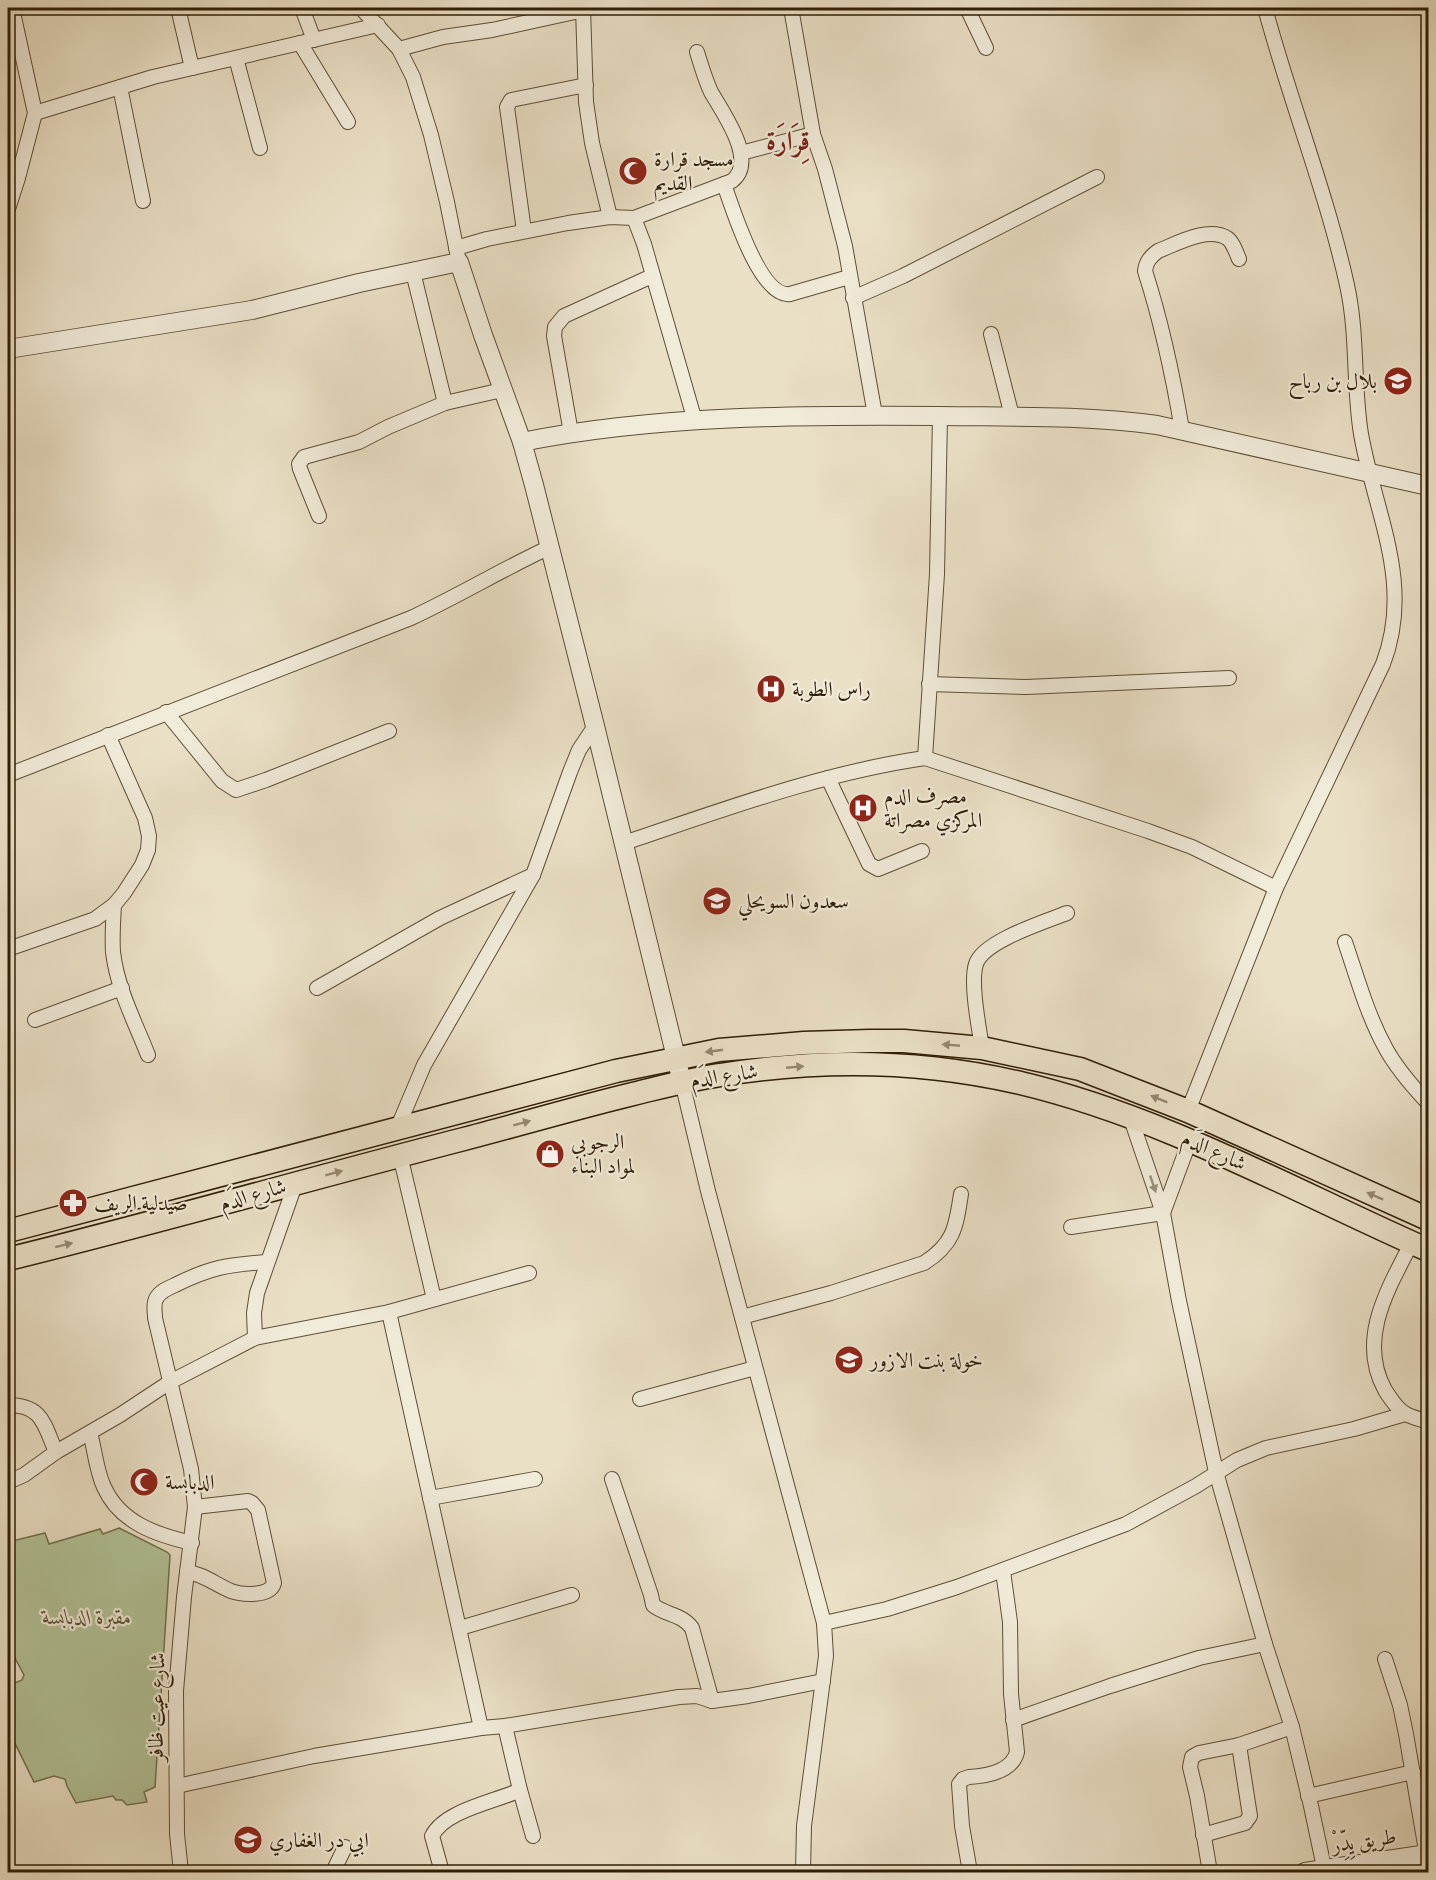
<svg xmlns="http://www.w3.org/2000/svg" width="1436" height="1880" font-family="'IM FELL Double Pica',Amiri,serif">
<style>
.green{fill:#b2c398;stroke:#71704e;stroke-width:1.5}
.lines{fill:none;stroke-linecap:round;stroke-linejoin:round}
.minor-casing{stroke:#5e4e35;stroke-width:16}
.tertiary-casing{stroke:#5e4e35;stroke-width:20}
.primary-casing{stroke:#301e05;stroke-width:25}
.minor{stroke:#f1ebda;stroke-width:14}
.tertiary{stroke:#f1ebda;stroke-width:18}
.primary{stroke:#eae0c6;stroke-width:22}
.oneway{fill:#96896f}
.oneway2{fill:#9a8f7a}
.labels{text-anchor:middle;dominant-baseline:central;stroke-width:4.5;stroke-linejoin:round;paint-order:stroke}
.poi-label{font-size:21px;fill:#301e05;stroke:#f1ebda;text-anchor:start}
.street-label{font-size:21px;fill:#301e05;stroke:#f1ebda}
.park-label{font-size:21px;font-style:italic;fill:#575031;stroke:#f1ebda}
.district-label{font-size:27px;font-weight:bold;fill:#7a1f14;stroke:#f1ebda}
</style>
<rect width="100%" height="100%" fill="#eae0c6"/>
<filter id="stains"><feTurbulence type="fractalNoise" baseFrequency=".00333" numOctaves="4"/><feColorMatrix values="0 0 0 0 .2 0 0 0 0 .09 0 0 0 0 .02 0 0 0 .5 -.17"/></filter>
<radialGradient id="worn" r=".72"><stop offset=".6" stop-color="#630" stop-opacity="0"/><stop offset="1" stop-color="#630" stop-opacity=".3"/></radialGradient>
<path class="green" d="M119 1528 167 1552 170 1555 155 1787 144 1792 147 1802 127 1805 122 1800H116L113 1796 76 1803 67 1786 65 1779 54 1776 34 1782 8 1729V1686L22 1680 24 1675 8 1645V1542L45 1533 49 1544 100 1529 103 1534Z"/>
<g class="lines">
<g class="minor-casing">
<g id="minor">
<path d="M178 8 192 68"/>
<path d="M302 8 314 40"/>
<path d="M361 8 399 49 413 77 431 135 447 202 458 257"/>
<path d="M583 8 586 102 592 143 610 217"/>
<path d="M791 8 813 134 825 169 845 246 875 415"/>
<path d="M967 8 986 48"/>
<path d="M300 43 348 122"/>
<path d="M399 49 443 37 492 30 584 10"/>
<path d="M236 58 260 148"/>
<path d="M120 87 143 201"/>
<path d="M35 113 153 77 378 25"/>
<path d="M741 153 813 134"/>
<path d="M724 184C732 207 760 298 790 294L849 277"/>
<path d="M8 209 18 178 35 113 12 8"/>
<path d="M634 218 644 244 695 421"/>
<path d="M524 231 507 107 511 100 586 85"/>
<path d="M456 248 487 239 568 223 610 217 634 218 732 181C758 161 723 113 711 92 705 79 701 65 697 52"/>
<path d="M413 272 445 403"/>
<path d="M853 298 903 276 1097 177"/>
<path d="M991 334 1012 416"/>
<path d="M1182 430C1173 376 1162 324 1145 271 1146 262 1150 257 1158 251 1176 244 1208 226 1227 238 1233 242 1236 252 1239 259"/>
<path d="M571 433 554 336 555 327 564 316 652 276"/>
<path d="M319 516 300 469 299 464 304 457 359 442 388 427 445 403 502 390"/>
<path d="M929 684 1026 687 1229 678"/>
<path d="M166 712 222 781 236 790 266 780 389 731"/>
<path d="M925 758 937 574 940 416"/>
<path d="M8 775 411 618C458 596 503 569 550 547"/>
<path d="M828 778 869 864 878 869 922 851"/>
<path d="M624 843C723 810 821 773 925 758L1148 831 1192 847 1276 888"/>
<path d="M114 905C113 921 112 937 113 952 117 988 135 1022 148 1055"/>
<path d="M1345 942C1357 977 1367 1014 1385 1047 1396 1068 1412 1086 1428 1103"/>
<path d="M8 949 95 919 114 905 124 893 142 865 148 850 149 836 145 818 108 735"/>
<path d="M317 988 440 918 533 875"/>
<path d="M35 1020 122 988"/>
<path d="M982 1048C979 1027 970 983 976 964 983 941 1045 922 1067 913"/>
<path d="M682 1082 708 1191 824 1623 826 1656 804 1826 803 1872"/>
<path d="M1188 1111 1276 888 1383 664C1414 583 1375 514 1361 434 1353 385 1358 335 1347 285 1326 191 1290 101 1265 8"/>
<path d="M1130 1116 1163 1213 1179 1301 1216 1472 1265 1644 1292 1727 1311 1806 1325 1872"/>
<path d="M397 1129 424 1065 533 875 570 772 579 750 595 726"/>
<path d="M400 1155 434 1299"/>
<path d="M1163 1213 1190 1140"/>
<path d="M1071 1227 1163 1213"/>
<path d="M1412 1242C1388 1289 1357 1339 1385 1390 1390 1398 1398 1410 1406 1414 1413 1418 1421 1419 1428 1422"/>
<path d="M389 1312 481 1728"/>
<path d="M742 1317 831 1293 924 1263C954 1244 956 1227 961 1194"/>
<path d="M255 1338 254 1313 257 1293 296 1182"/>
<path d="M640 1399 755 1368"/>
<path d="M8 1405C43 1405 44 1425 56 1452"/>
<path d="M90 1433C95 1450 96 1470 104 1487 120 1523 157 1535 192 1543"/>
<path d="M612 1479 651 1595 653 1605C665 1615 682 1614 692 1628L712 1701"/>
<path d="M8 1482 24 1475 56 1452 120 1415 170 1382 255 1338 389 1312 529 1273"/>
<path d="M430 1498 535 1479"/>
<path d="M187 1572C204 1574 216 1585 231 1591 242 1595 270 1597 274 1583L258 1510 252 1503 248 1501 195 1507"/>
<path d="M824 1623 887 1609 957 1587 1126 1524 1196 1486 1237 1460 1266 1448 1354 1429 1405 1414"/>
<path d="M460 1628 572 1595"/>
<path d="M1385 1659 1400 1705 1406 1734 1428 1862"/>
<path d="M1013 1720 1110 1686 1199 1658 1265 1644"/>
<path d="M177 1786 314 1756 481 1728 505 1726 679 1697 697 1696 712 1701 748 1696 823 1681"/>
<path d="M520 1790 533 1836"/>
<path d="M1308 1796 1413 1772"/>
<path d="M1203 1835 1245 1823 1250 1816 1239 1745"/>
<path d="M181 1872 177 1834 176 1691 184 1597 195 1507 191 1469 155 1318C155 1311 153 1305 156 1299 159 1292 168 1288 175 1285 211 1267 227 1265 266 1262"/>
<path d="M333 1872 345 1847"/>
<path d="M442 1872 432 1836C445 1810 495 1802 520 1790L505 1726"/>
<path d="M970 1872 962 1826 959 1784 963 1779 969 1777C987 1776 1012 1772 1017 1752L1011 1694 1010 1622 1003 1571"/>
<path d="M1210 1872 1197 1796 1190 1767 1192 1757 1199 1753 1239 1745 1292 1727"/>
</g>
</g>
<g class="tertiary-casing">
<g id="tertiary">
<path d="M8 349 252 310 359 283 459 262 483 335 522 442 534 485 595 726 682 1082"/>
<path d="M522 442C655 415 803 415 939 416 1012 417 1084 415 1157 425L1428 486"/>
<path d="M1305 1872 1428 1854"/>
</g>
</g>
<g class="primary-casing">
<g id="primary">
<path d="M8 1231 616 1071 719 1050 804 1043 870 1041H904L982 1048 1080 1069 1188 1111 1428 1219"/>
<path d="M8 1259C159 1222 309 1179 460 1140 518 1125 575 1108 633 1094 662 1087 691 1079 720 1075 818 1059 919 1060 1016 1082 1162 1116 1292 1190 1428 1250"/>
</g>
</g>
<use href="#minor" class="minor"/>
<use href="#tertiary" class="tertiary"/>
<use href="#primary" class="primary"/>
</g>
<defs><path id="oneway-solid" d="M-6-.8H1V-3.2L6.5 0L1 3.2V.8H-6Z" transform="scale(1.5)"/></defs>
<g class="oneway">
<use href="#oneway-solid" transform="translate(951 1045) rotate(-175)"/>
<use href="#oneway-solid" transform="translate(714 1051) rotate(172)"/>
<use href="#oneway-solid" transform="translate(795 1067) rotate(-5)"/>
<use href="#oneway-solid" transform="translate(1159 1099) rotate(-158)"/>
<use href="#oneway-solid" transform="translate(522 1123) rotate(-15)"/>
<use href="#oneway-solid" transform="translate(334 1173) rotate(-15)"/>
<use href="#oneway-solid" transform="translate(1375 1196) rotate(-156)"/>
<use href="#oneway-solid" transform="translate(64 1245) rotate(-14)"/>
</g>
<use class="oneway2" href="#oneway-solid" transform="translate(1153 1184) rotate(71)"/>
<defs>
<g id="mosque-disc" transform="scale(1.5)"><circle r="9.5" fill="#8f2418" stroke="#f1ebda"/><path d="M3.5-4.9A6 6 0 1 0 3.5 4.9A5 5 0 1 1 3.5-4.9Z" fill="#fff"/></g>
<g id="school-disc" transform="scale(1.5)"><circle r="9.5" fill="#8f2418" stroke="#f1ebda"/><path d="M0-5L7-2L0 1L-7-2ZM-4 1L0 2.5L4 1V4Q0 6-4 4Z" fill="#fff"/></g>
<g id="hospital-disc" transform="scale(1.5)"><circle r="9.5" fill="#8f2418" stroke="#f1ebda"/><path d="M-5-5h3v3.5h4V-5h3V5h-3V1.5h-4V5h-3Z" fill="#fff"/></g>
<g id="shop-disc" transform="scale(1.5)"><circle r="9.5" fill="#8f2418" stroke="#f1ebda"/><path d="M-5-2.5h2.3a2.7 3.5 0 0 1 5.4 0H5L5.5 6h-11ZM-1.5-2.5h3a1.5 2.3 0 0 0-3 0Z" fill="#fff"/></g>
<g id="pharmacy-disc" transform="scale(1.5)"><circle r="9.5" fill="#8f2418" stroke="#f1ebda"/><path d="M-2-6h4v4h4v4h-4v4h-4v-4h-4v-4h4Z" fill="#fff"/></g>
</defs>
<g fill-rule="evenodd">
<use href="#mosque-disc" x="633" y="171"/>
<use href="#school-disc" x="1398" y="381"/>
<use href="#hospital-disc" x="771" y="689"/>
<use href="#hospital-disc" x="863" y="808"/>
<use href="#school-disc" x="717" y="901"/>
<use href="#shop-disc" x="550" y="1154"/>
<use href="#pharmacy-disc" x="73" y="1203"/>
<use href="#school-disc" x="849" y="1360"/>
<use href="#mosque-disc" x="144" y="1482"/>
<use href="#school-disc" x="248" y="1840"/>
</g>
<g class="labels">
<g class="poi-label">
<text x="654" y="159">مسجد قرارة<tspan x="654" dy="24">القديم</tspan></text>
<text x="1377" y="381" text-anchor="end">بلال بن رباح</text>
<text x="792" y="689">راس الطوبة</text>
<text x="884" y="796">مصرف الدم<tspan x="884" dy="24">المركزي مصراتة</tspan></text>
<text x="738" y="901">سعدون السويحلي</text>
<text x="571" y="1142">الرجوبي<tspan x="571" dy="24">لمواد البناء</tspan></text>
<text x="94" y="1203">صيدلية الريف</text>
<text x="870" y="1360">خولة بنت الازور</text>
<text x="165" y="1482">الدبابسة</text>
<text x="269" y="1840">ابي در الغفاري</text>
</g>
<g class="street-label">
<text transform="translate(724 1076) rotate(-8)">شارع الدَم</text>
<text transform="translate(1214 1151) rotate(24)">شارع الدَم</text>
<text transform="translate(253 1195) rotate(-16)">شارع الدَم</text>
<text transform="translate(157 1707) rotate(-89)">شارع عيت ظافر</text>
<text transform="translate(1364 1841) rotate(-8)">طريق يِدِّرْ</text>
</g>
<g class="park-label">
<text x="87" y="1617">مقبرة الدبابسة</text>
</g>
<g class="district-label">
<text x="788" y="141">قِرَارَة</text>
</g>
</g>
<rect width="1436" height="1880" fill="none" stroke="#eae0c6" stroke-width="30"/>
<rect x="9" y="9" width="1418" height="1862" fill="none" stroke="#301e05" stroke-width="3"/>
<rect x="15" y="15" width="1406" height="1850" fill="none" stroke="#301e05" stroke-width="1.5"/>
<rect width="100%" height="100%" filter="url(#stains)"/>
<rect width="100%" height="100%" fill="url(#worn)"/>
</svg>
